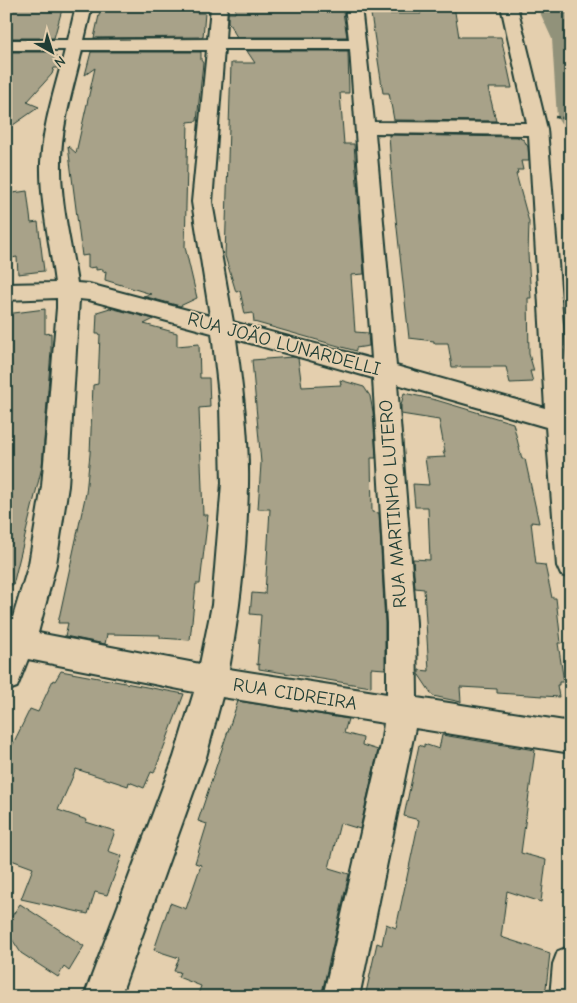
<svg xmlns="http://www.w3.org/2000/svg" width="577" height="1003" font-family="'Comic Neue',sans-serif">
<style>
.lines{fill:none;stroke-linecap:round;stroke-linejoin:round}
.river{fill:#91927a;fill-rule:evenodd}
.building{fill:#a8a289;stroke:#1f3d34}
.minor-casing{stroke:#1f3d34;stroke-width:4}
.path{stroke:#1f3d34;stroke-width:2.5;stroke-dasharray:4 2.5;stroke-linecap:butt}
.minor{fill:#e4cfae;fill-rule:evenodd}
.labels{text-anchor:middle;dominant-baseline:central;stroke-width:4;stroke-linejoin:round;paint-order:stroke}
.street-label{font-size:19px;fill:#1f3d34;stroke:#e4cfae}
</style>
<rect width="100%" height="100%" fill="#e4cfae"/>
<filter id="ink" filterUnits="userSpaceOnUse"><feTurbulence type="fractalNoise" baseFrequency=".02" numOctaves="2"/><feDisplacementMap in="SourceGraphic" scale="10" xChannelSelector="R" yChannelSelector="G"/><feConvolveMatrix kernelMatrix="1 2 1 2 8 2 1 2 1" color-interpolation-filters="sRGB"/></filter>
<g filter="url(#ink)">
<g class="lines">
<path class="river" d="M537 6H563L571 23V127L561 124 557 118 552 39Z"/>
</g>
<g class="building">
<path d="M6 6H63L54 38H6Z"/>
<path d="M101 6H198L197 13H205L203 37 94 38Z"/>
<path d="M236 6H342L347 37H237L228 22V13H235Z"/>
<path d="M419 6H454L459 37H501L512 88H488L496 121 394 120 389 93H383L371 14H421Z"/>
<path d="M247 51H348L349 93H340L344 144H354L364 274 351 275 355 332 368 333 369 346 356 348V351L254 322 253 313 245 314 240 291 236 292 225 256 231 63H255Z"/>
<path d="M6 52H52L60 61 58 68H54L52 74 27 102 39 107 6 130Z"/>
<path d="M91 52H201V60L203 63 197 121 188 122 185 247 197 298 180 306 143 296 151 294 105 280 106 271 103 272V269L96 270V267L88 268V255L82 256 68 146 76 153 95 68 85 75Z"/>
<path d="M389 135 517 137 524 140 528 147 529 161H521L523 170H517L518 173 516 174 529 222 528 254 531 298H528L529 354 534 371H530L533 382 510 383 506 367H452L448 343H434V341L409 338 392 182Z"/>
<path d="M27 191 31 223 38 222 44 271 18 274 17 257 6 259V194Z"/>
<path d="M110 308 154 319 144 324 177 333V346L199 344 200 378H209L210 407 199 408 203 515H208L200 584H196L190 640 160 638V635L107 634 105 644 65 636 68 623H58L86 493 90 454 93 385 98 384 100 334H96L97 312Z"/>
<path d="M45 309V334L51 333V351L42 467 13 585 6 584V314Z"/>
<path d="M293 357 298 358 302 387 341 385 340 380 364 387 370 396 373 412 376 458H371L372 512 379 513 385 623V669L371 668V687L259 669V664L257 665 261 615 250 614 252 593 265 594 270 509H258L261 463 252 360Z"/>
<path d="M404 393 436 400 513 423 522 459H525L539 523 531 522 536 564 545 565 552 598H556L561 643H558L564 682H559V685H557L559 697 497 693V689L460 687 461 702 433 696 419 675V670L429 671 424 589 415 588 413 559 430 560 428 507H415L413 484 429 485 425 458 445 457 443 452H445L439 420 401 414V405Z"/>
<path d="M61 671 184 694 154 773 151 772 144 788 129 782 128 786 76 769 67 790 58 810 87 820 86 822 115 831 108 851 122 856 107 895 95 892 88 914 21 899 33 868 6 858V747L11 748 30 709 38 712 53 680 55 681Z"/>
<path d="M238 701 348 719 344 733 363 738 362 745 378 750 360 829 340 823 329 868 349 874 321 997H197L201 986 178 977 180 972 174 971 179 958 154 950 170 903 186 909 201 865 195 863 207 824 198 821Z"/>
<path d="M442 735 535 750 521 853 546 860 541 902 507 891 501 937 550 953 545 997H365L377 943 382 945 386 924 396 928 407 877 419 820 404 816 419 745 424 747V744L439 749Z"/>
<path d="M20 904 84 946 69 971 64 967 58 977 21 953 6 930V925Z"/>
</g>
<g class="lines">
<g class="minor-casing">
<g id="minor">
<path d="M76 6H92L84 40 208 39 211 6H227L225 39H349L345 6H361L374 122 527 123 501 6H517L547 129 571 421V578L561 575 557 566 546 427 397 384 416 623 417 698 571 722V753L415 728 359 997H323L381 745 384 723 222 697 206 757 120 997H84L174 757 194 692 28 659 17 687 6 691V640L29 564 42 486 57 308V298L6 300V284L55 283C50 242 40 203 41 162 43 124 56 86 65 50H6V40H68ZM224 49H350L372 359 233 322 212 202ZM82 50H207L192 202 210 316 89 284 77 283C71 243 60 203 61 162 61 125 74 86 82 50ZM375 133 529 135 545 408 396 366ZM79 299 89 300 212 333 220 405 222 483 212 605 200 664 38 633 56 564 68 486ZM236 339 373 378 387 623V694L229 669C240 608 247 546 248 484 249 435 242 387 236 339Z"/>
<path d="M562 6H571V13L565 11Z"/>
<path d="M571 946V997H550L553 964 558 951Z"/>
</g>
</g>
<path class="path" d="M555 117 571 119"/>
<use href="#minor" class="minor"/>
</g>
</g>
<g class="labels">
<g class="street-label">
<text transform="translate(284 344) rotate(15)">RUA JOÃO LUNARDELLI</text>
<text transform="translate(393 504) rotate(-94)">RUA MARTINHO LUTERO</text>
<text transform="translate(295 694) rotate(9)">RUA CIDREIRA</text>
</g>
</g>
<rect width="577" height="1003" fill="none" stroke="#e4cfae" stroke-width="25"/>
<rect x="12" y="12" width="552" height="978" fill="none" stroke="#1f3d34" stroke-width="2" filter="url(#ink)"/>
<g transform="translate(52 52) rotate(141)" stroke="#e4cfae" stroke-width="4" paint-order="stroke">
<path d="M0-4L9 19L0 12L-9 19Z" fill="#1f3d34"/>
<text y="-8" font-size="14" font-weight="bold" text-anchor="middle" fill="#1f3d34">N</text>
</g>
</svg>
